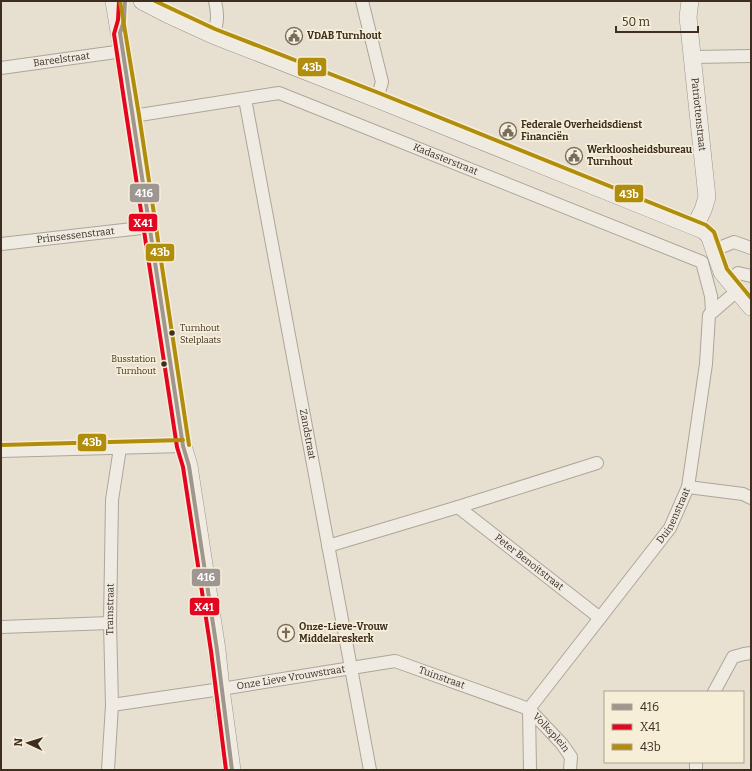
<svg xmlns="http://www.w3.org/2000/svg" width="752" height="771" font-family="Bitter,serif">
<style>
.lines{fill:none;stroke-linecap:round;stroke-linejoin:round}
.street-casing{stroke:#ada599;stroke-width:14}
.secondary-casing{stroke:#9c958a;stroke-width:18}
.street{stroke:#efebe3;stroke-width:12}
.secondary{stroke:#efebe3;stroke-width:17}
.bus-1-casing{stroke:#f7eed8;stroke-width:7}
.bus-2-casing{stroke:#f7eed8;stroke-width:7}
.bus-3-casing{stroke:#f7eed8;stroke-width:7}
.bus-1{stroke:#9e9690;stroke-width:4}
.bus-2{stroke:#e40521;stroke-width:4}
.bus-3{stroke:#b18d0d;stroke-width:4}
.bus-dot{fill:#3d2e20;stroke:#f7eed8;stroke-width:1.5}
.labels{text-anchor:middle;dominant-baseline:central;stroke-width:3.5;stroke-linejoin:round;paint-order:stroke}
.bus-label{font-size:9px;fill:#3d2e20;stroke:#f7eed8;text-anchor:start}
.poi-label{font-size:10px;font-weight:bold;fill:#3d2e20;stroke:#f7eed8;text-anchor:start}
.street-label{font-size:10px;fill:#3d2e20;stroke:#f7eed8}
.line-badge{stroke:#f7eed8;stroke-width:1.5}
.badge-label{font-size:11px;text-anchor:middle;font-weight:bold;fill:#fff}
</style>
<rect width="100%" height="100%" fill="#e7e0d1"/>
<g class="lines">
<g class="street-casing">
<g id="street">
<path d="M362 1 382 82 377 99"/>
<path d="M213 35C218 23 218 14 215 1"/>
<path d="M693 57 751 56"/>
<path id="s1" d="M1 68 123 51"/>
<path id="s2" d="M245 99 370 770"/>
<path id="s3" d="M133 116 279 93 702 262 711 296 712 311"/>
<path id="s4" d="M1 244 150 227"/>
<path d="M714 250 734 242 751 248"/>
<path d="M729 281 738 273 751 276"/>
<path d="M1 451 183 446"/>
<path d="M688 487 743 494 751 498"/>
<path id="s5" d="M458 507 600 618"/>
<path d="M328 546 458 507 597 463"/>
<path d="M1 627 110 623"/>
<path d="M714 692 733 657 744 654 751 653"/>
<path id="s6" d="M112 705 221 689 395 661 529 709 562 744 571 757 570 770"/>
<path id="s7" d="M529 709 670 528 688 487 706 364 709 315 737 291"/>
<path d="M529 709 530 770"/>
<path id="s8" d="M108 770 112 705 110 623 112 500 120 448"/>
<path d="M696 770V762"/>
</g>
</g>
<g class="secondary-casing">
<g id="secondary">
<path d="M114 1 133 116 183 446 189 466 217 650 221 689 232 770"/>
<path d="M142 1 167 14 213 35 377 99 703 230 709 235 722 272 751 307"/>
<path id="s9" d="M690 1 688 17 707 197 703 210 695 226"/>
</g>
</g>
<use href="#street" class="street"/>
<use href="#secondary" class="secondary"/>
<g class="bus-1-casing">
<path id="bus-1" d="M125 1 124 21 120 33 183 446 189 466 217 650 232 770"/>
</g>
<g class="bus-2-casing">
<path id="bus-2" d="M119 1 118 20 114 34 177 447 183 467 211 651 226 770"/>
</g>
<g class="bus-3-casing">
<g id="bus-3">
<path d="M120 1 139 115 189 445"/>
<path d="M155 1 215 29 379 93 706 225 714 232 727 269 751 298"/>
<path d="M1 445 183 440"/>
</g>
</g>
<use href="#bus-1" class="bus-1"/>
<use href="#bus-2" class="bus-2"/>
<use href="#bus-3" class="bus-3"/>
</g>
<defs>
<g id="civic-ring" transform="scale(0.9)"><circle r="9.5" fill="#f7eed8" stroke="#786c5e" stroke-width="1.5"/><path d="M-.6-6.5H3V-4.5H.6V-3L4-1V1h2V6H-6V1h2V-1L-.6-3ZM-1.2 2.5V6h2.4V2.5Z" fill="#786c5e"/></g>
<g id="church-ring" transform="scale(0.9)"><circle r="9.5" fill="#f7eed8" stroke="#786c5e" stroke-width="1.5"/><path d="M-1.2-6h2.4v3.5h3.3v2.4h-3.3V6h-2.4V-.1h-3.3v-2.4h3.3Z" fill="#786c5e"/></g>
</defs>
<g fill-rule="evenodd">
<use href="#civic-ring" x="294" y="36"/>
<use href="#civic-ring" x="508" y="131"/>
<use href="#civic-ring" x="574" y="156"/>
<use href="#church-ring" x="286" y="633"/>
</g>
<g class="bus-dot">
<circle cx="172" cy="333" r="3.5"/>
<circle cx="164" cy="364" r="3.5"/>
</g>
<g class="labels">
<g class="bus-label">
<text x="180" y="328">Turnhout<tspan x="180" dy="12">Stelplaats</tspan></text>
<text x="156" y="359" text-anchor="end">Busstation<tspan x="156" dy="12">Turnhout</tspan></text>
</g>
<g class="poi-label">
<text x="307" y="36">VDAB Turnhout</text>
<text x="521" y="125">Federale Overheidsdienst<tspan x="521" dy="12">Financiën</tspan></text>
<text x="587" y="150">Werkloosheidsbureau<tspan x="587" dy="12">Turnhout</tspan></text>
<text x="299" y="627">Onze-Lieve-Vrouw<tspan x="299" dy="12">Middelareskerk</tspan></text>
</g>
<g class="street-label">
<text stroke="none"><textPath href="#s1" startOffset="61">Bareelstraat</textPath></text>
<text stroke="none"><textPath href="#s9" startOffset="114">Patriottenstraat</textPath></text>
<text stroke="none"><textPath href="#s3" startOffset="327">Kadasterstraat</textPath></text>
<text stroke="none"><textPath href="#s4" startOffset="75">Prinsessenstraat</textPath></text>
<text stroke="none"><textPath href="#s2" startOffset="341">Zandstraat</textPath></text>
<text stroke="none"><textPath href="#s7" startOffset="242">Duinenstraat</textPath></text>
<text stroke="none"><textPath href="#s5" startOffset="90">Peter Benoitstraat</textPath></text>
<text stroke="none"><textPath href="#s8" startOffset="161">Tramstraat</textPath></text>
<text stroke="none"><textPath href="#s6" startOffset="181">Onze Lieve Vrouwstraat</textPath></text>
<text stroke="none"><textPath href="#s6" startOffset="336">Tuinstraat</textPath></text>
<text stroke="none"><textPath href="#s6" startOffset="461">Volksplein</textPath></text>
</g>
</g>
<g class="line-badge">
<rect x="297" y="57" width="30" height="20" rx="4" fill="#b18d0d"/>
<rect x="129" y="183" width="31" height="20" rx="4" fill="#9e9690"/>
<rect x="614" y="184" width="30" height="19" rx="4" fill="#b18d0d"/>
<rect x="128" y="213" width="30" height="19" rx="4" fill="#e40521"/>
<rect x="145" y="243" width="30" height="19" rx="4" fill="#b18d0d"/>
<rect x="77" y="433" width="30" height="19" rx="4" fill="#b18d0d"/>
<rect x="191" y="568" width="30" height="19" rx="4" fill="#9e9690"/>
<rect x="189" y="597" width="31" height="19" rx="4" fill="#e40521"/>
</g>
<g class="badge-label">
<text x="312" y="71">43b</text>
<text x="144" y="197">416</text>
<text x="629" y="198">43b</text>
<text x="143" y="227">X41</text>
<text x="160" y="256">43b</text>
<text x="92" y="446">43b</text>
<text x="206" y="581">416</text>
<text x="204" y="611">X41</text>
</g>
<rect width="752" height="771" fill="none" stroke="#3d2e20" stroke-width="4"/>
<rect x="604" y="691" width="140" height="72" fill="#f7eed8" stroke="#ada18e"/>
<rect x="612" y="704" width="20" height="6" fill="#9e9690" stroke="#ada18e"/>
<text x="640" y="711" font-size="12" fill="#3d2e20">416</text>
<rect x="612" y="724" width="20" height="6" fill="#e40521" stroke="#ada18e"/>
<text x="640" y="731" font-size="12" fill="#3d2e20">X41</text>
<rect x="612" y="744" width="20" height="6" fill="#b18d0d" stroke="#ada18e"/>
<text x="640" y="751" font-size="12" fill="#3d2e20">43b</text>
<g transform="translate(28 743) rotate(274)" stroke="#f7eed8" stroke-width="3" paint-order="stroke">
<path d="M0-3L7 15L0 10L-7 15Z" fill="#3d2e20"/>
<text y="-6" font-size="11" font-weight="bold" text-anchor="middle" fill="#3d2e20">N</text>
</g>
<path d="M616 26v6h82v-6" fill="none" stroke="#3d2e20" stroke-width="2"/>
<text x="622" y="26" font-size="12" fill="#3d2e20" stroke="#f7eed8" stroke-width="3" paint-order="stroke">50 m</text>
</svg>
